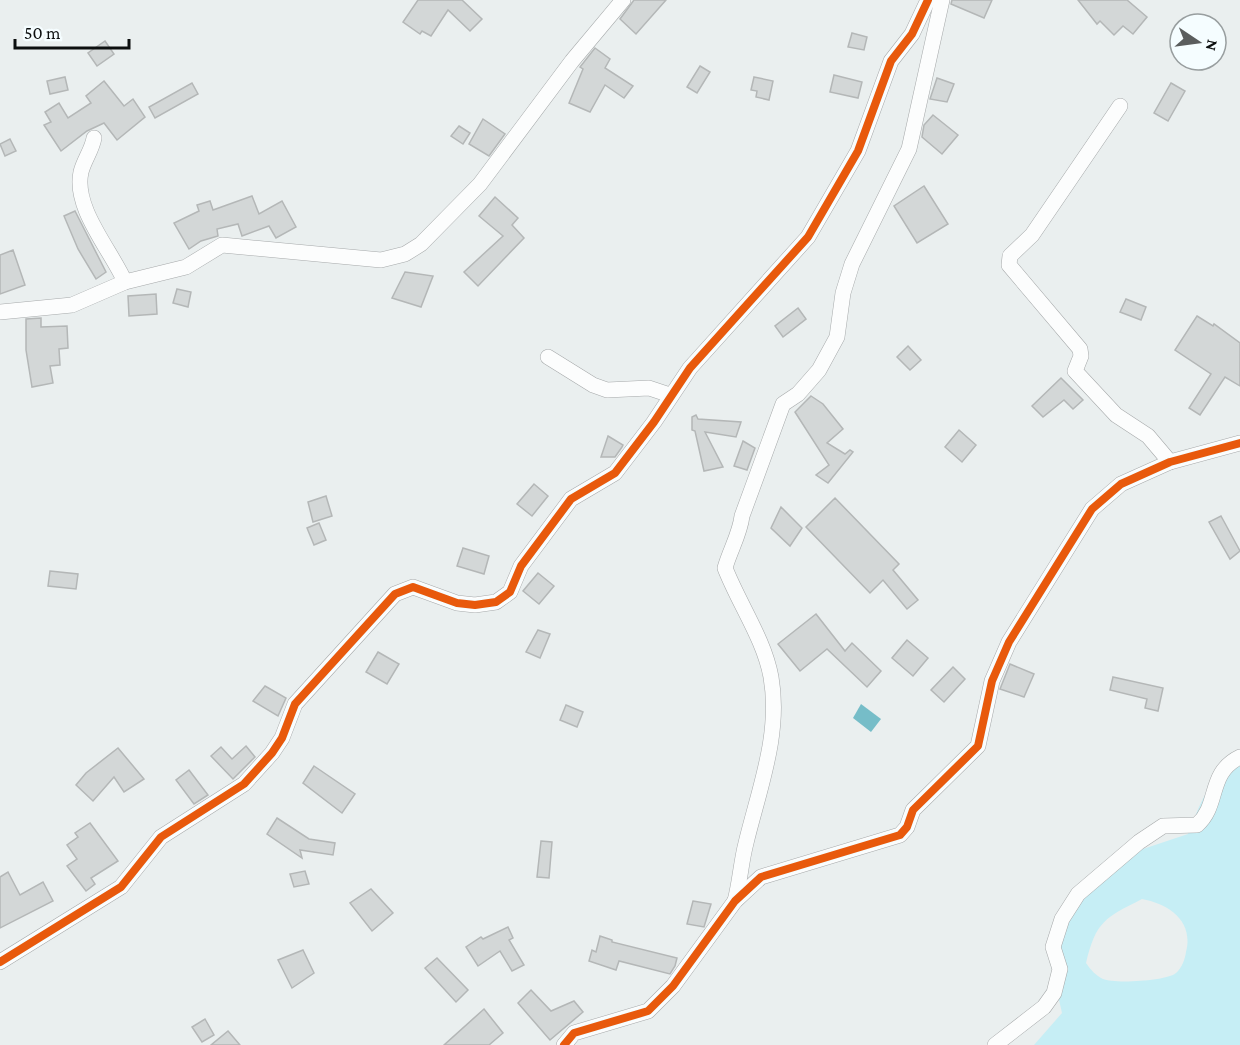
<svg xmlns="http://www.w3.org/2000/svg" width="1240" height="1045" font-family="'Crimson Pro',serif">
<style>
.green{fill:#c6eef5;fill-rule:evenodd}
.water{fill:#76bdc8}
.building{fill:#d3d7d7;stroke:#b4b7b7;stroke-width:1.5}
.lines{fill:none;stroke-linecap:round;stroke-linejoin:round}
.minor-casing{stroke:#a6a9aa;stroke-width:16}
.minor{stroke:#fcfdfd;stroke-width:15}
.cycleway-casing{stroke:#f5fdff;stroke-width:11}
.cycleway{stroke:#e8590c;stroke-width:8}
</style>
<rect width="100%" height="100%" fill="#eaefef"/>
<path class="green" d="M1240 766V1045H1034L1062 1013 1049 955 1067 907 1131 853 1188 834C1201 804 1206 778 1240 766ZM1142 899C1169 904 1194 921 1186 952 1185 959 1182 968 1176 973 1167 981 1114 984 1103 979 1095 975 1091 970 1086 963 1096 921 1105 918 1142 899Z"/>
<path class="water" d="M861 704 881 719 871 732 853 718Z"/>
<g class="building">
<path d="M418 0H462L482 19 470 31 448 10 431 36 422 31 420 34 403 22Z"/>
<path d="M634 0H666L636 34 620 19Z"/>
<path d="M952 0H992L984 18 951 4Z"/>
<path d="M1078 0H1127L1147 17 1133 34 1123 26 1114 35 1100 21 1097 24Z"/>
<path d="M852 33 867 37 864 50 848 47Z"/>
<path d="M105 41 114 54 97 66 88 53Z"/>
<path d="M595 48 610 59 605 68 633 86 624 98 605 85 590 112 569 103 583 69 580 67Z"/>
<path d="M700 66 710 72 697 93 687 87Z"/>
<path d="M834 75 862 82 858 98 830 92Z"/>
<path d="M65 77 68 90 50 94 47 81Z"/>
<path d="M754 77 773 81 769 100 756 97 757 91 751 90Z"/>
<path d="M937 78 954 84 947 102 930 99Z"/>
<path d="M104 81 124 106 133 99 145 117 117 140 104 123 87 131 61 151 44 125 51 122 45 112 59 103 68 118 91 103 86 96Z"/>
<path d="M192 83 198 94 155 118 149 107Z"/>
<path d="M1171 83 1185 91 1168 121 1154 113Z"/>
<path d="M933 115 958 135 942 154 922 137 924 125Z"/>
<path d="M483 119 505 134 489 156 469 144Z"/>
<path d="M459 126 470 133 463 144 451 136Z"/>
<path d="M10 139 16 151 5 156 0 144Z"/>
<path d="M924 186 948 224 917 243 894 206Z"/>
<path d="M252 196 259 214 282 201 296 227 276 238 269 226 242 236 238 224 217 229 218 236 201 241 189 249 174 223 199 211 197 205 210 201 213 210Z"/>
<path d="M495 197 518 218 512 225 524 238 478 286 464 272 503 236 479 216Z"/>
<path d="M75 211 106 272 96 279 78 249 64 216Z"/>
<path d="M13 250 25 285 0 294V255Z"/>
<path d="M405 272 433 276 421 307 392 298Z"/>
<path d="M177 289 191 292 188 307 173 303Z"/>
<path d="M156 294 157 314 129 316 128 296Z"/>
<path d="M1126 299 1146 307 1141 320 1120 312Z"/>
<path d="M798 308 806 319 783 337 775 326Z"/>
<path d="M1197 316 1213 326 1214 324 1240 343V386L1225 377 1200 415 1189 408 1211 374 1175 350Z"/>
<path d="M41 318V327L67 326 68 348 59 349 60 365 50 366 53 383 32 387 26 350V319Z"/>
<path d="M908 346 921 360 910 370 897 357Z"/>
<path d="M1061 378 1083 400 1073 409 1064 400 1043 417 1032 406Z"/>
<path d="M811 396 823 404 843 429 827 443 845 454 850 450 853 452 828 483 816 475 829 465 795 412Z"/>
<path d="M696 415 698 419 741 422 736 437 705 432 723 467 704 471 695 431 692 430V417Z"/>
<path d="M959 430 976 445 962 462 945 447Z"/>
<path d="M608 436 623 445 622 447 615 457H601Z"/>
<path d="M743 441 755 448 747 470 734 466Z"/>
<path d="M534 484 548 496 532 516 517 504Z"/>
<path d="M326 496 332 516 313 522 308 502Z"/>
<path d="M835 498 899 564 893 570 918 600 907 609 883 580 870 593 806 527Z"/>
<path d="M781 507 802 528 790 546 771 528Z"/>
<path d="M1221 516 1240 551 1230 559 1209 522Z"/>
<path d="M319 523 326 540 314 545 307 528Z"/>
<path d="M463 548 489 556 484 574 457 566Z"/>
<path d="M50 571 78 574 76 589 48 586Z"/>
<path d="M538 573 554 586 539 604 523 591Z"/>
<path d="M816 614 845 651 852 643 881 671 867 687 827 649 800 671 778 644Z"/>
<path d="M538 630 550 634 540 658 526 652Z"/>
<path d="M907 640 928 658 913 676 892 658Z"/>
<path d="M378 652 399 664 387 684 366 672Z"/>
<path d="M1010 664 1034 674 1024 697 1000 689Z"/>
<path d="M953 667 965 679 944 702 931 690Z"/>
<path d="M1113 677 1163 688 1158 711 1145 708 1147 699 1110 690Z"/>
<path d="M265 686 286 698 278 716 253 701Z"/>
<path d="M566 705 583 712 577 727 560 720Z"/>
<path d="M246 746 255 757 233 779 211 756 221 747 232 759Z"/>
<path d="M118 748 144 779 124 792 114 777 93 801 76 785 86 773Z"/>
<path d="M314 766 355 794 342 813 303 783Z"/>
<path d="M189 770 208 795 194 804 176 780Z"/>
<path d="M277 818 309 839 335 843 333 855 300 850 302 858 267 834Z"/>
<path d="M90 823 118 861 91 878 95 884 86 891 67 866 77 859 67 845 78 837 75 833Z"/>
<path d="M541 841 552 842 549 878 537 877Z"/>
<path d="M305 871 309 884 294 887 290 874Z"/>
<path d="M8 872 20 895 43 882 53 901 0 928V877Z"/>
<path d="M371 889 393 913 372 931 350 903Z"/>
<path d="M693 901 711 904 704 927 687 924Z"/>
<path d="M508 927 513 938 509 940 524 965 512 971 500 951 478 966 466 947 481 937 483 939Z"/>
<path d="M600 936 612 940V942L677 958 675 966 670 974 619 961 616 970 589 961 592 950 596 952Z"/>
<path d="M303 950 314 973 292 988 278 960Z"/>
<path d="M437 958 468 990 456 1002 425 968Z"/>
<path d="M531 990 551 1011 574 1001 583 1012 550 1040 518 1003Z"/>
<path d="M484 1009 503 1033 489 1045H444Z"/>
<path d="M205 1019 214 1035 202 1042 192 1027Z"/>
<path d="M228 1031 240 1045H211Z"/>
</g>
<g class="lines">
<g class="minor-casing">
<g id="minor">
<path d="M1120 106 1032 235 1010 256 1009 265 1080 349 1081 356 1075 371 1116 415 1148 436 1170 462"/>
<path d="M94 138C92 150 84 160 81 172 73 208 111 250 125 282"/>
<path d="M0 312 72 305 125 282 186 267 222 245 381 260 405 254 421 244 480 184 572 61 623 0"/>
<path d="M548 357 593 385 607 390 649 388 670 395"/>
<path d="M735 901C740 882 741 862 746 843 759 789 781 734 771 677 764 639 739 604 725 568 730 550 740 534 742 516L783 404 798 394 819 370 837 337 843 293 852 264 909 149 942 0"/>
<path d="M0 962 121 887 161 837 244 784 272 753 282 738 295 704 395 594 413 587 457 603 475 605 496 602 510 592 521 566 571 499 615 473 654 422 690 368 808 237 858 151 891 61 912 34 928 0"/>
<path d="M564 1045 574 1033 648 1011 673 986 735 901 761 877 900 835 907 827 913 810 978 746 992 681 1009 642 1092 509 1121 484 1170 462 1240 443"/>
<path d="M995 1045 1044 1007 1054 993 1060 969 1053 947 1062 919 1078 894 1139 842 1163 826 1197 825C1220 805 1207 773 1240 757"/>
</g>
</g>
<use href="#minor" class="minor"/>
<g class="cycleway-casing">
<g id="cycleway">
<path d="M0 962 121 887 161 837 244 784 272 753 282 738 295 704 395 594 413 587 457 603 475 605 496 602 510 592 521 566 571 499 615 473 654 422 690 368 808 237 858 151 891 61 912 34 928 0"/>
<path d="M564 1045 574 1033 648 1011 673 986 735 901 761 877 900 835 907 827 913 810 978 746 992 681 1009 642 1092 509 1121 484 1170 462 1240 443"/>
</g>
</g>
<use href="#cycleway" class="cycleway"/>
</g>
<g transform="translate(1198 42) rotate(103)"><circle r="28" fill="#f5fdff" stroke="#989e9f" stroke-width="1.5"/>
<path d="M0-4.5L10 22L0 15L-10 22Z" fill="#5a5d5d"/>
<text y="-9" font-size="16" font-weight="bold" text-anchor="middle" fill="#0c0f0f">N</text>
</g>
<path d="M15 39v9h114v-9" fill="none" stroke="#0c0f0f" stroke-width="3"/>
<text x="24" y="39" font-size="18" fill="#0c0f0f" stroke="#f5fdff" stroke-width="4.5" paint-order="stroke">50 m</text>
</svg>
